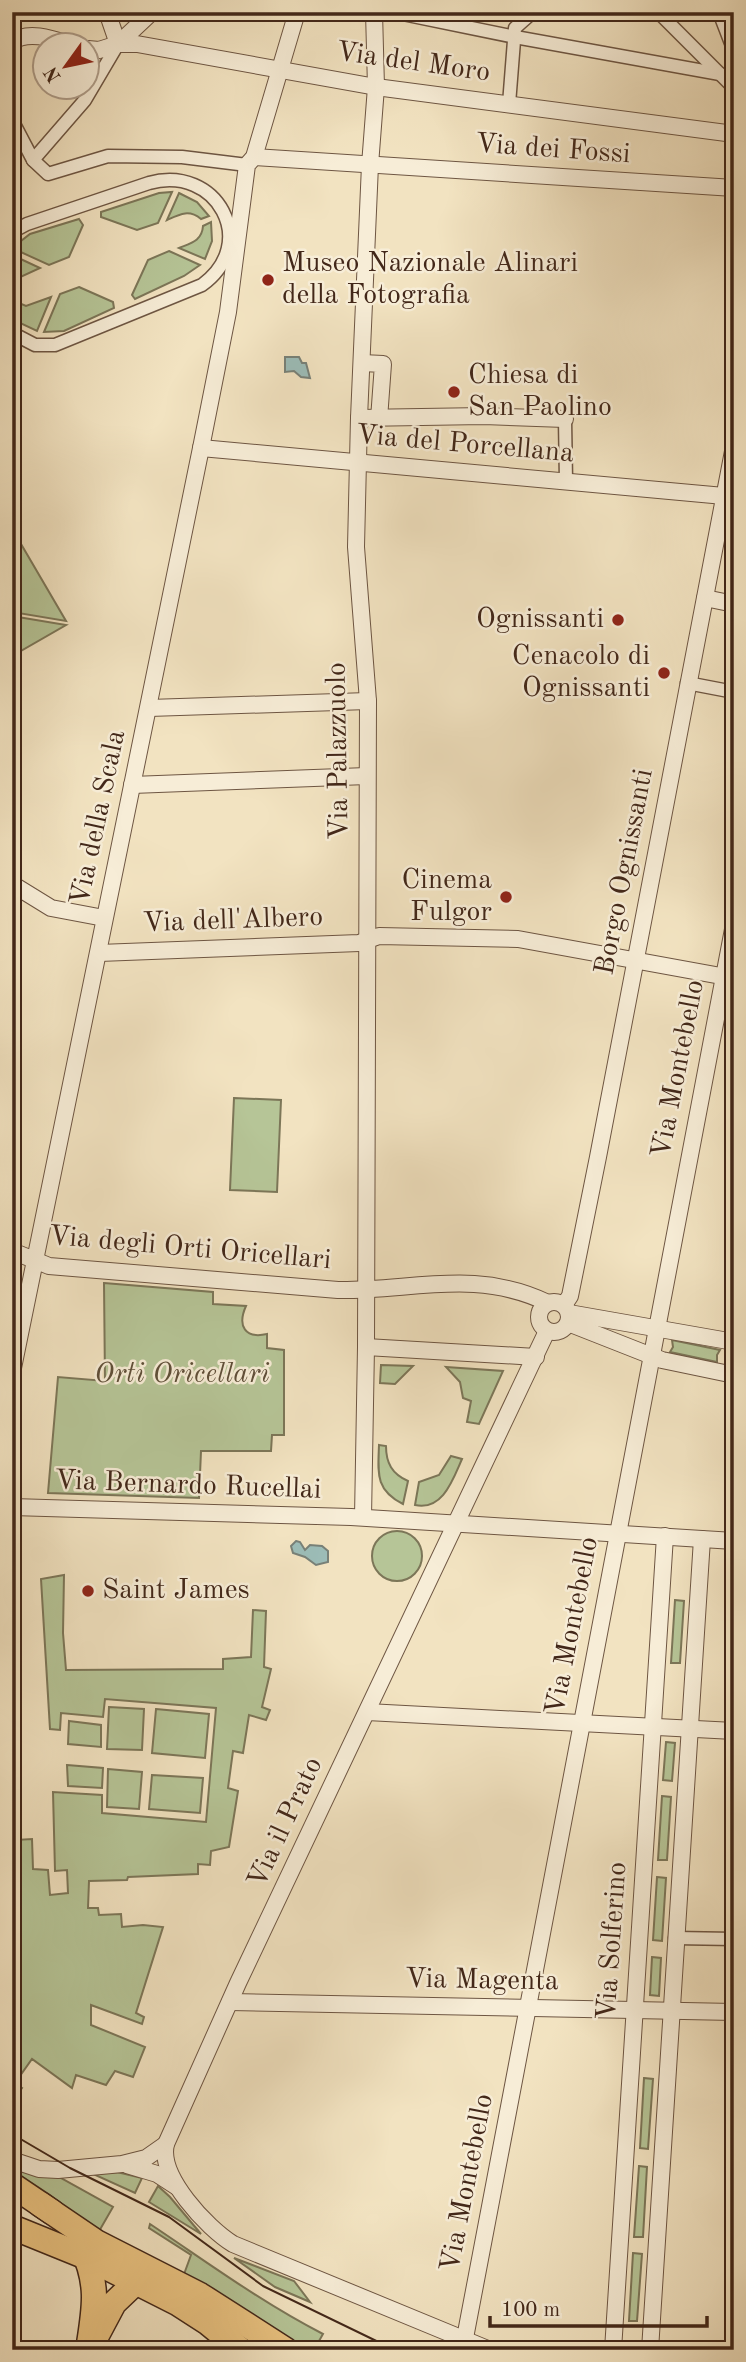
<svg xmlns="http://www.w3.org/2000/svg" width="746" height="2362" font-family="'Old Standard TT',serif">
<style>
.green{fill:#b6c597;stroke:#7c7658;stroke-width:2}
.water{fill:#9cbdb8;stroke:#788178;stroke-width:2}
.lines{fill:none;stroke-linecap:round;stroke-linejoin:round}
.pedestrian-casing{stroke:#6e5643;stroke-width:15}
.minor-casing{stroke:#6e5643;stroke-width:18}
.primary-casing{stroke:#422719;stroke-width:27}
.pedestrian{stroke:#f7edd7;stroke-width:12}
.minor{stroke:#f7edd7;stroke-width:16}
.primary{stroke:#e9c280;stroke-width:24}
.tram{stroke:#422719;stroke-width:2}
.poi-dot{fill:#8f2418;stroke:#f7edd7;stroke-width:2.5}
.labels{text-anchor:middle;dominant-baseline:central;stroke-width:5;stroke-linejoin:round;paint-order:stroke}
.street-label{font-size:28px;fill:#422719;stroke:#f7edd7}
.poi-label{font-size:28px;fill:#422719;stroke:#f7edd7;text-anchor:start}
.park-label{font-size:28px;font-style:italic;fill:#5f4e38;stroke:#f7edd7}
</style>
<rect width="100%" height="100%" fill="#f2e3c1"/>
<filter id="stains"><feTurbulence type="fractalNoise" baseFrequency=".00286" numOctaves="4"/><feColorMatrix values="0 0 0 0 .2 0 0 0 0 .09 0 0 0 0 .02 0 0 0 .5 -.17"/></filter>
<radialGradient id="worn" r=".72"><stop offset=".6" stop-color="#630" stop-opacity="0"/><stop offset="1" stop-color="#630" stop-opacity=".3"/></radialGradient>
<g class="green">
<path d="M172 192 158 223 137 230 101 217V212L159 193Z"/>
<path d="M179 193 197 202 209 216 201 219C189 209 180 214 167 220Z"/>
<path d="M79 219 83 225 69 257 49 265 12 248 30 234Z"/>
<path d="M211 222 212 241 205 259 179 248C191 243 202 241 203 226Z"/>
<path d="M169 251 200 265 184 276 135 299 132 295 148 260Z"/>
<path d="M12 255 40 268 18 278 12 283Z"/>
<path d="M79 287 113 302 114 308 64 331 44 332 60 294Z"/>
<path d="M51 297 37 331 20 323 12 316V300L26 306Z"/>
<path d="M14 532 66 621 12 612V537Z"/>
<path d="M12 616 66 625 12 656Z"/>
<path d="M234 1098 281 1100 277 1192 230 1190Z"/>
<path d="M104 1283 213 1292V1304L246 1306C237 1326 245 1339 267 1334V1348L284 1350V1435H272L271 1451H201L199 1498 48 1493 58 1377 105 1381Z"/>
<path d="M672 1340 720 1350 717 1355V1362L670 1352 673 1347Z"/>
<path d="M381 1365 413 1366 395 1384 380 1383Z"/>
<path d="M446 1367 503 1371 479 1424 467 1422 471 1401 463 1398 460 1382Z"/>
<path d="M379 1445 386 1446C386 1463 392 1474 408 1481L403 1504C375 1490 378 1473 379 1445Z"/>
<path d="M451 1456 462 1459C453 1479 443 1511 415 1505L419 1482 439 1475Z"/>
<circle cx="397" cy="1556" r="25"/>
<path d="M64 1575 63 1633 66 1670 223 1669V1659L251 1657 253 1610 266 1611 264 1667 271 1669 262 1707 270 1710 266 1720 249 1715 243 1753 233 1751 228 1788 238 1791 229 1847 211 1851 210 1865 198 1864V1874L128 1877 127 1880 89 1881 88 1908H98L99 1915 121 1914 122 1927 143 1925 163 1927 136 2013 144 2017 142 2024 91 2005V2025L145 2047 133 2077 115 2071 106 2085 76 2075 72 2088 32 2059 15 2083 22 2088 12 2102V1772H14L16 1840 32 1839 33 1869 48 1870 50 1895 68 1893 67 1870 55 1871 53 1792 102 1795V1813L206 1822 216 1708 105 1699 103 1717 61 1713 60 1730 50 1729 41 1579Z"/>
<path d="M675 1600 684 1601 680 1663H671Z"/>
<path d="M109 1707 144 1709 142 1750 107 1749Z"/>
<path d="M156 1709 209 1714 205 1758 152 1753Z"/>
<path d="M69 1721 101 1725V1747L68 1744Z"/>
<path d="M666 1742 675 1743 672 1781 663 1780Z"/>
<path d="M67 1765 103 1768 102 1788 68 1786Z"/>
<path d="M108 1769 142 1772 139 1809 107 1807Z"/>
<path d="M152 1775 203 1778 200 1813 149 1809Z"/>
<path d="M662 1796 671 1797 667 1860H658Z"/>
<path d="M657 1877 666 1878 662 1941 653 1940Z"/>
<path d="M652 1957 661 1958 659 1996 650 1995Z"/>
<path d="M644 2078 653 2079 648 2149 640 2148Z"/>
<path d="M12 2165 59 2177 113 2207 98 2233 50 2195 12 2170Z"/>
<path d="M639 2166 647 2167 643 2237H634Z"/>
<path d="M117 2172 142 2178 135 2193 93 2174Z"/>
<path d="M158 2186 170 2197 201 2234 149 2202Z"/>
<path d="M150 2224C207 2262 261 2302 323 2334L319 2341 339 2350H305L183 2277 191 2255 149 2228Z"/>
<path d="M633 2253 642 2254 637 2321H629Z"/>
<path d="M234 2258 294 2281 310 2302 275 2287Z"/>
</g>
<g class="water">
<path d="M285 357H299L302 363H306L310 378 301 377 294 371 285 372Z"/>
<path d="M296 1541 300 1542 305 1550 310 1545 322 1546 328 1551V1562L316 1565 305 1557 293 1553 291 1546Z"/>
</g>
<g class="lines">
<g class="pedestrian-casing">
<g id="pedestrian">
<path d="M393 12 515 37 720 74"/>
<path d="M658 12 734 88"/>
<path d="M719 12 734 51"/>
<path d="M509 104 515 28 533 12"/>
<path d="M12 120 33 160 48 174 108 156 182 157 247 165"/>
<path d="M33 160 85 100 118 44"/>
<path d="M12 232 27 224 149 183C217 164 260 243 202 285L55 345H35L12 333"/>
<path d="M565 419 566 482"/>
<path d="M687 683 734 692"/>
<path d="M675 1938 734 1939"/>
</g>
</g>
<g class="minor-casing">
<g id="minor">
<path d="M107 12 118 44"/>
<path d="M12 42C29 29 56 40 75 46"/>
<path d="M118 44 152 12"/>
<path d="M88 49 99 50 118 44H137L376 87 734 134"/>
<path d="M254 157 734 188"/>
<path d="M362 363 383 364 379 419"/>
<path d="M359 418 484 416 565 419"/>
<path d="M201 448 724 496"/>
<path d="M705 598 734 604"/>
<path d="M149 708 368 701"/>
<path d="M132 785 367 776"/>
<path d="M12 884 51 908 104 918"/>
<path d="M99 953 359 943 379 936 518 939 732 978"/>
<path d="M12 1251 49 1266 338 1290C412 1291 476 1268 548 1303"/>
<circle cx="554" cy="1317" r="15"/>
<path d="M564 1305 570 1296 598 1157 734 446"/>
<path d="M569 1313 734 1342"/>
<path d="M568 1323 662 1360 734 1375"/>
<path d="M366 1347 536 1357"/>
<path d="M12 1373 201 448 228 312 247 165 254 157 297 12"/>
<path d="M12 1507 351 1517 734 1541"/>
<path d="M363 1517 366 1347 368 701 356 547 359 418 370 165 376 87 374 12"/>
<path d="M367 1712 734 1731"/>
<path d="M230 2002 734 2012"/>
<path d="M12 2160 39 2169 58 2170 122 2164 146 2158 166 2144"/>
<path d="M127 2165 157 2174 177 2187"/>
<path d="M465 2338 734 924"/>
<path d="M490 2350 233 2244C207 2228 158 2176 166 2144L238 1983 547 1331"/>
<path d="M613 2350 665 1536"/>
<path d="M650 2350 702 1539"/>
</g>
</g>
<g class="primary-casing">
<g id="primary">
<path d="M12 2185 52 2212"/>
<path d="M40 2204 96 2242 200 2295 286 2350"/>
<path d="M12 2227 86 2257 177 2303 208 2323 241 2350"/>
<path d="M82 2248C100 2285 94 2311 88 2350"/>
<path d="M97 2335 114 2303 135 2283"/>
</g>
</g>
<use href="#pedestrian" class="pedestrian"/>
<use href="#minor" class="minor"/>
<use href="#primary" class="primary"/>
<path class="tram" d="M12 2134 70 2168 169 2217 263 2286 395 2350"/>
</g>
<g class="poi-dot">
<circle cx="268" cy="280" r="7"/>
<circle cx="454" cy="392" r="7"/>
<circle cx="618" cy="620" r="7"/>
<circle cx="664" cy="673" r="7"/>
<circle cx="506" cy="897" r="7"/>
<circle cx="88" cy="1591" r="7"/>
</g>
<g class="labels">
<g class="street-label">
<text transform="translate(413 63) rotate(8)">Via del Moro</text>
<text transform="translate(553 150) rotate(4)">Via dei Fossi</text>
<text transform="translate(465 445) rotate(5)">Via del Porcellana</text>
<text transform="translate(339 751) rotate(-91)">Via Palazzuolo</text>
<text transform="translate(99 818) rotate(-78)">Via della Scala</text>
<text transform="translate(625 872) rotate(-79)">Borgo Ognissanti</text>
<text transform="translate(233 921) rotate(-2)">Via dell'Albero</text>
<text transform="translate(679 1069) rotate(-79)">Via Montebello</text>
<text transform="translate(190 1249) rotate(5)">Via degli Orti Oricellari</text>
<text transform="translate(188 1486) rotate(2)">Via Bernardo Rucellai</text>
<text transform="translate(573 1626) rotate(-79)">Via Montebello</text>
<text transform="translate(286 1823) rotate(-65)">Via il Prato</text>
<text transform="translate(613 1941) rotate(-86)">Via Solferino</text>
<text transform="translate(482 1981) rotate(1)">Via Magenta</text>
<text transform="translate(468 2183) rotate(-79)">Via Montebello</text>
</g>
<g class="poi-label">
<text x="282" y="264">Museo Nazionale Alinari<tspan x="282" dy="32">della Fotografia</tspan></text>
<text x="468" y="376">Chiesa di<tspan x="468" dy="32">San Paolino</tspan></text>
<text x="604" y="620" text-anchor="end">Ognissanti</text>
<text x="650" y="657" text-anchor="end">Cenacolo di<tspan x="650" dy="32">Ognissanti</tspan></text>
<text x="492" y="881" text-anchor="end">Cinema<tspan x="492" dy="32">Fulgor</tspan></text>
<text x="102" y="1591">Saint James</text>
</g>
<g class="park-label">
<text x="182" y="1375">Orti Oricellari</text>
</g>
</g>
<rect width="746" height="2362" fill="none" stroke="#f2e3c1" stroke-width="42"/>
<rect x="14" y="14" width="718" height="2334" fill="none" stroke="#422719" stroke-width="3.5"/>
<rect x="21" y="21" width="704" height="2320" fill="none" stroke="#422719" stroke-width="2"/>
<g transform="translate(66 66) rotate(237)"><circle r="33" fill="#f7edd7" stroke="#af9e8b" stroke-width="2"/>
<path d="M0-5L12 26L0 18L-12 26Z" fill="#8f2418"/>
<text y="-10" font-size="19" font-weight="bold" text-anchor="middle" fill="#422719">N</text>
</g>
<path d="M490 2316v10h217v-10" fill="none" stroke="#422719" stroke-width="3.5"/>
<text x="501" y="2316" font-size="21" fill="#422719" stroke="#f7edd7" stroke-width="5" paint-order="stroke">100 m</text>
<rect width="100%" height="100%" filter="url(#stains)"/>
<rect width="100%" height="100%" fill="url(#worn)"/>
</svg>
